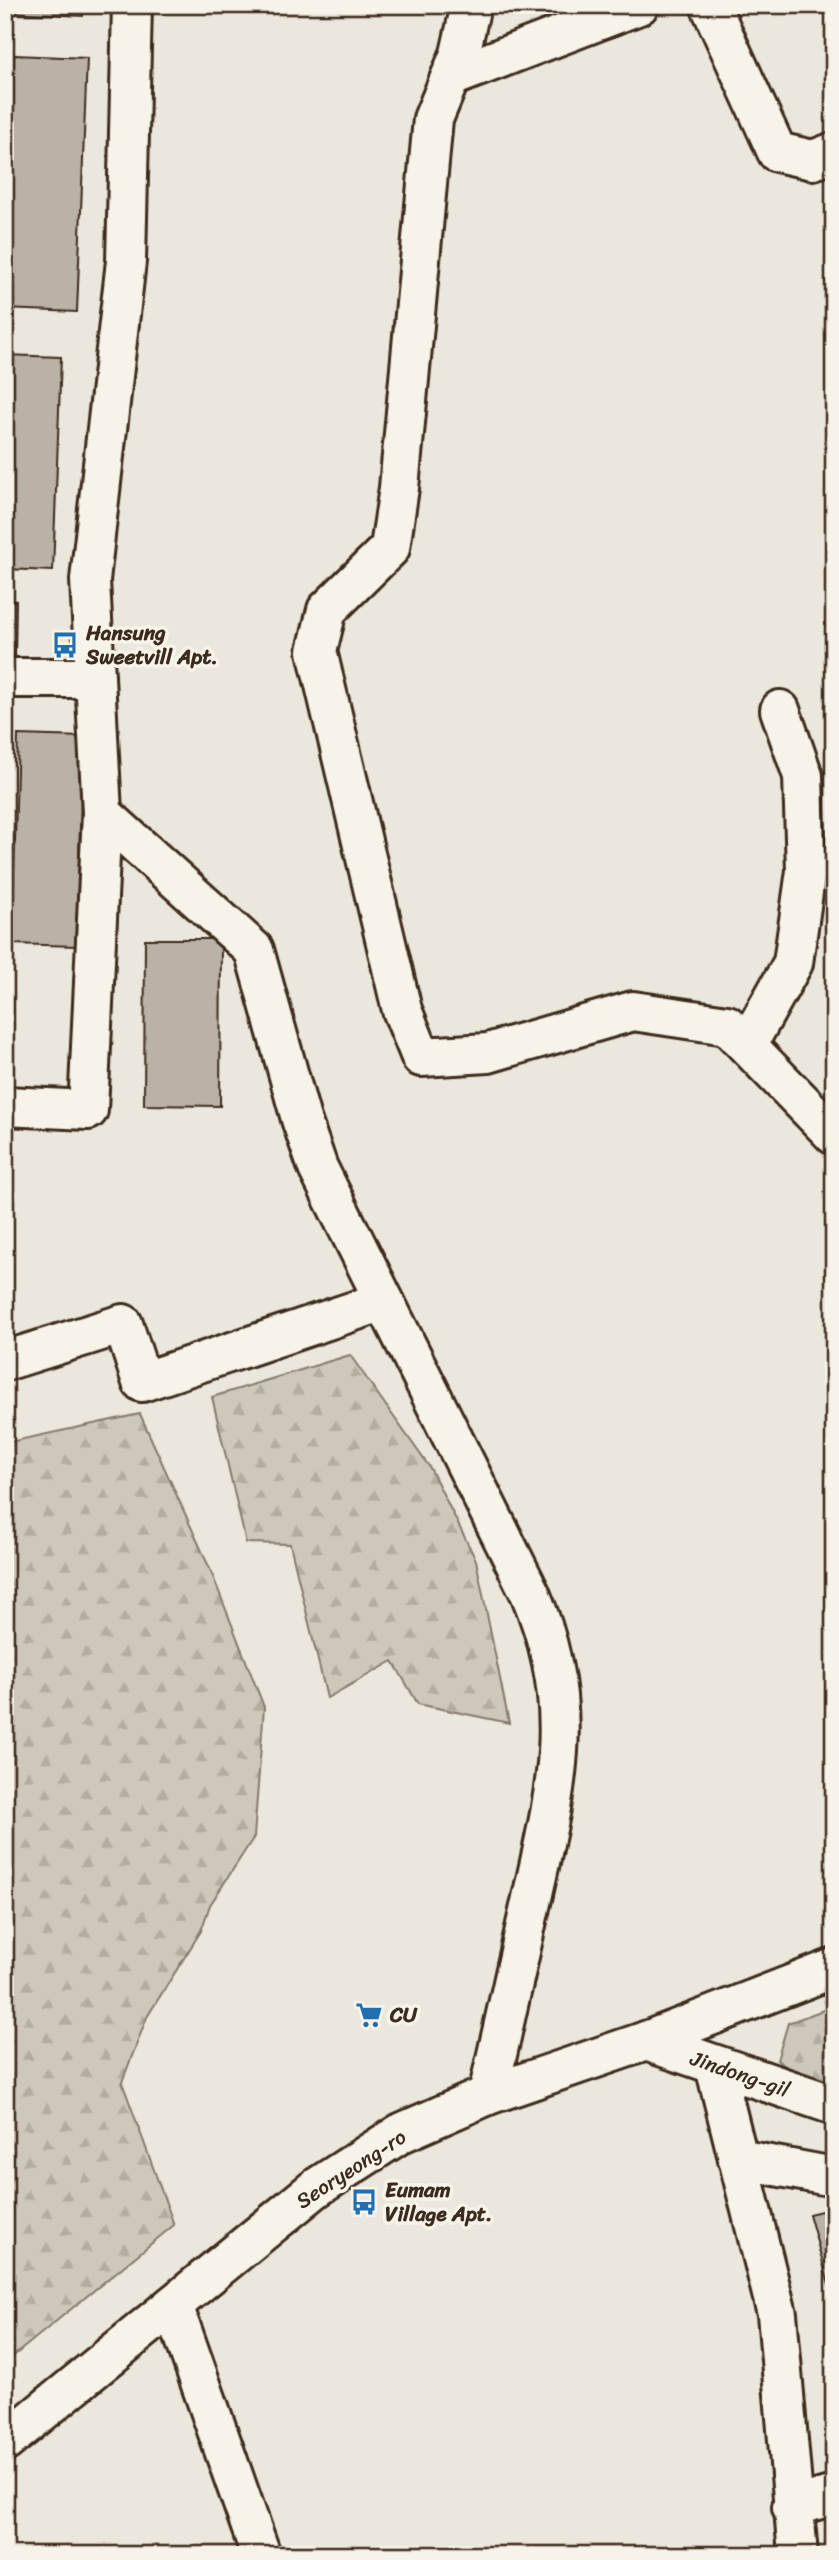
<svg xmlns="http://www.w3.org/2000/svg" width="839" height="2560" font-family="Sriracha,sans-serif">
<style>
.forest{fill:url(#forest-firs);stroke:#84796d;stroke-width:2}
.building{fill:#bab2a7;stroke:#3b2a1e;stroke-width:2}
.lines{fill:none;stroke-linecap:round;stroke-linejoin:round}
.minor-casing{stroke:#3b2a1e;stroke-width:44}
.minor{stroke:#f7f3e8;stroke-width:38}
.labels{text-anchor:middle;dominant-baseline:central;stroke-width:7;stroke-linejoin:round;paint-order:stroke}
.poi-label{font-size:21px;font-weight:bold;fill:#3b2a1e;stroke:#f7f3e8;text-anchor:start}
.street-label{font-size:21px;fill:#3b2a1e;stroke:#f7f3e8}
</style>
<defs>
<pattern id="forest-firs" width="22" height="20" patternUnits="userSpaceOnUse" patternTransform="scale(1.75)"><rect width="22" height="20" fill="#cec8bc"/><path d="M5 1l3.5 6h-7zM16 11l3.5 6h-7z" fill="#b2aca1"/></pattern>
</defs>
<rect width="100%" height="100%" fill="#ece7dc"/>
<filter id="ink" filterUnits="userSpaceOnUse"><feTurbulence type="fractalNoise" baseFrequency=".0143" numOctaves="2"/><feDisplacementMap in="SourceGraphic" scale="14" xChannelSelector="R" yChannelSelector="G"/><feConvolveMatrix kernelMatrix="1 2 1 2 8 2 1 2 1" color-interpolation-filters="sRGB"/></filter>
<g filter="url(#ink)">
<g class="forest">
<path d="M350 1355 430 1468 476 1560 509 1723 418 1704 393 1661 327 1698 290 1544 246 1543 212 1397Z"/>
<path d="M140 1414 210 1569 264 1707 254 1837 210 1905 201 1931 147 2017 122 2082 174 2225 5 2363V1443Z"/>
<path d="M834 2006V2089L808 2082 777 2060 788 2023Z"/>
</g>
<g class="building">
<path d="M5 5H84L83 16 5 12Z"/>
<path d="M14 55 87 58 77 312 5 309Z"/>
<path d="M5 355 61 357 53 571 5 569Z"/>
<path d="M5 601H16L15 657H5Z"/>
<path d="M18 735 83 737 76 946 12 944Z"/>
<path d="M145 939H221L220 1106 144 1105Z"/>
<path d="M5 996 12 997 11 1049H5Z"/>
<path d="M834 2208V2302L809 2214Z"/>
</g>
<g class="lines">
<g class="minor-casing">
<g id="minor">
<path d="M471 5 460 54 433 119 399 488 390 548 327 610 317 651 402 1010 421 1057 488 1053 633 1011 727 1025 834 1135"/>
<path d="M710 5 777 152 813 160 834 152"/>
<path d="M451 77 639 5"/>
<path d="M5 678H95"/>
<path d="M102 813 254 950 301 1119 318 1168 530 1593C579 1708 556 1790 530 1907 516 1969 502 2032 488 2095"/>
<path d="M747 1045 793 963 806 871 803 776 780 710"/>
<path d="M5 1106 88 1110 102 813 90 580 126 261 132 5"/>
<path d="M5 1361 123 1324 142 1382 384 1301"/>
<path d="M646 2041 834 2105"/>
<path d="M715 2066 777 2314 798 2555"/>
<path d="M738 2159 834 2177"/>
<path d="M173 2305 261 2555"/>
<path d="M5 2442 316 2188 401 2133 488 2095 646 2041 834 1968"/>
<path d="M792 2507 834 2495"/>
</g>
</g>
<use href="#minor" class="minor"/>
</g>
</g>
<defs>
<g id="bus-bare" transform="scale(2.1)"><path d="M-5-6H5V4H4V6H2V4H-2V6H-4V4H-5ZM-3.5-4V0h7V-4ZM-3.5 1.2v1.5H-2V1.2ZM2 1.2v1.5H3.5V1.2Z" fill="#1f6fb2" stroke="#f7f3e8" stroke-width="2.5" paint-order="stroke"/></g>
<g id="supermarket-bare" transform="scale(2.1)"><path d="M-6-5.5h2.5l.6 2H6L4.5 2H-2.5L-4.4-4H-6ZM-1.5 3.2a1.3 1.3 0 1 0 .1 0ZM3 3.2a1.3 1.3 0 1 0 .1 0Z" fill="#1f6fb2" stroke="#f7f3e8" stroke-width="2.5" paint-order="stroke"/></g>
</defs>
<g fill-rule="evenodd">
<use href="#bus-bare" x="65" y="645"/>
<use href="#supermarket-bare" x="369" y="2015"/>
<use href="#bus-bare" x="364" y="2202"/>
</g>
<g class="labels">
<g class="poi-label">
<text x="86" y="633">Hansung<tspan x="86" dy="24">Sweetvill Apt.</tspan></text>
<text x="390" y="2015">CU</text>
<text x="385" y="2190">Eumam<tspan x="385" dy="24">Village Apt.</tspan></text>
</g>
<g class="street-label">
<text transform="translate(740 2074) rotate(19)">Jindong-gil</text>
<text transform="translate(351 2169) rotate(-33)">Seoryeong-ro</text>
</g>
</g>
<rect width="839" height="2560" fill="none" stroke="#f7f3e8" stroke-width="28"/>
<rect x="14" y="14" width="811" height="2532" fill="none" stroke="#3b2a1e" stroke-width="2.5" filter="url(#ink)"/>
</svg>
